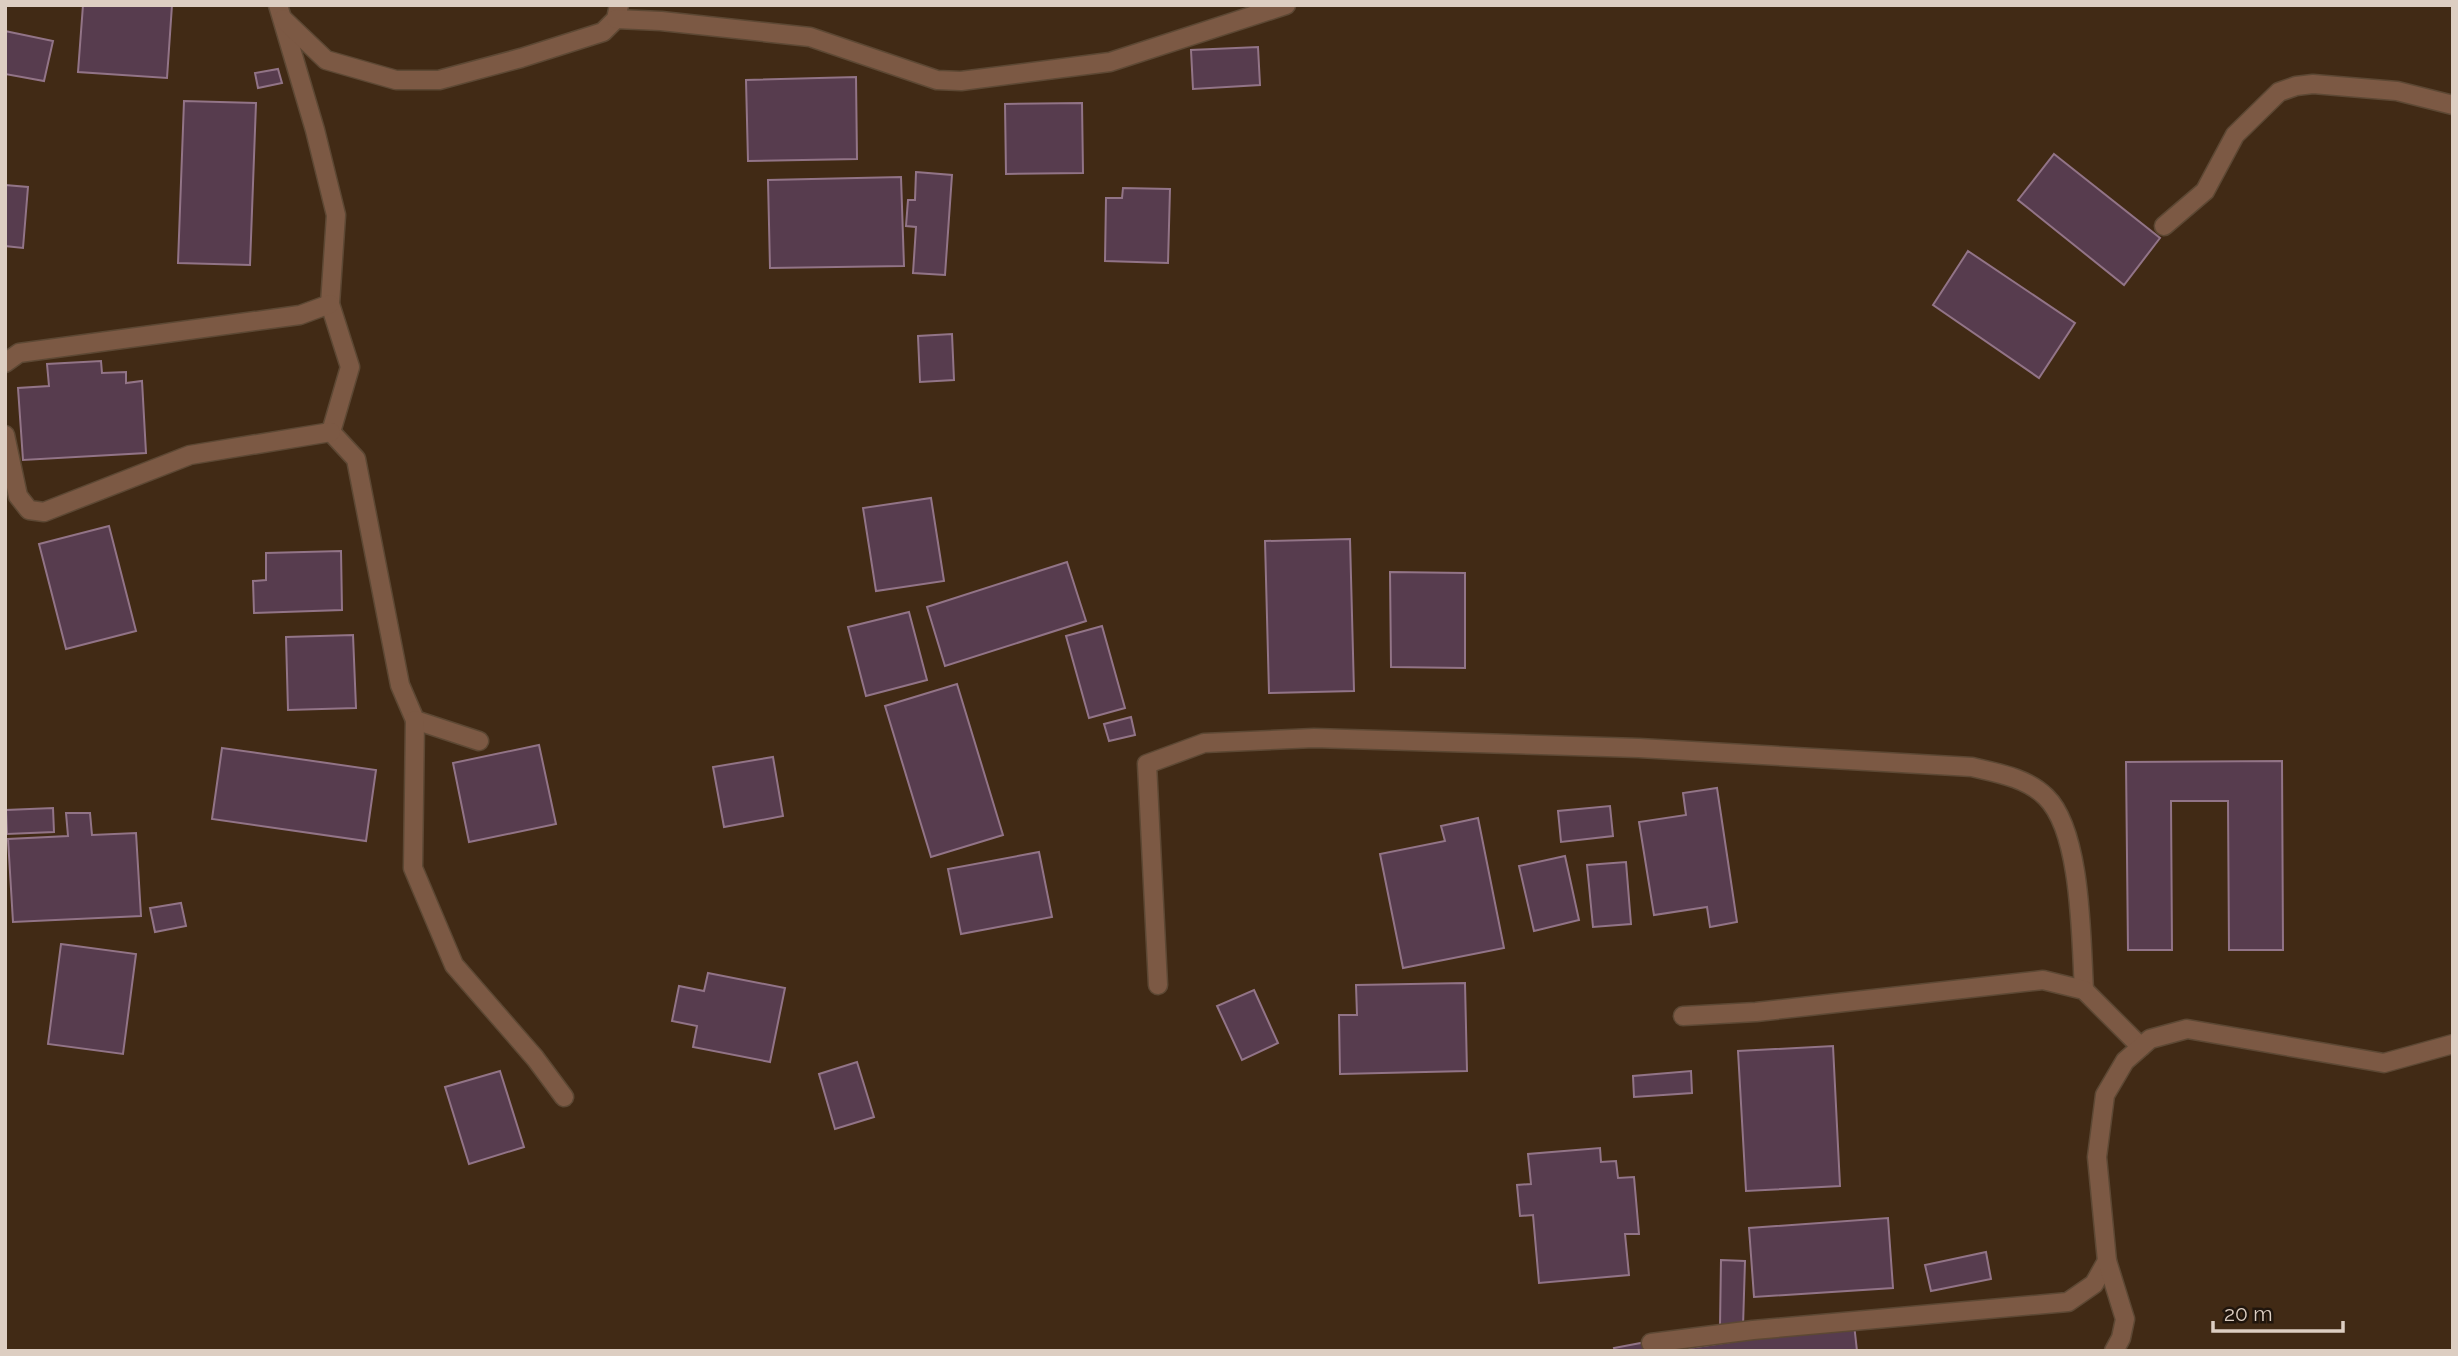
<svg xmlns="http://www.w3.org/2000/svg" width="2458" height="1356" font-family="Raleway,sans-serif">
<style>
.building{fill:#573c4e;stroke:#927487;stroke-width:2}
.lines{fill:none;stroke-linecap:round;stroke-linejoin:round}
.minor-casing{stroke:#5d4834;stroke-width:21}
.minor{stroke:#7c5944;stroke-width:18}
</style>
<rect width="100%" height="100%" fill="#412a15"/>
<g class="building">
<path d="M83 5H172L167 78 78 72Z"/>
<path d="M5 31 53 41 44 81 5 74Z"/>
<path d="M1258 47 1260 85 1193 89 1191 50Z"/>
<path d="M278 69 282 83 258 88 255 73Z"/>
<path d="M856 77 857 159 748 161 746 80Z"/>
<path d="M184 101 256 103 250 265 178 263Z"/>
<path d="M1082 103 1083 173 1006 174 1005 104Z"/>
<path d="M2054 154 2160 238 2124 285 2018 200Z"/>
<path d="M916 172 952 175 945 275 913 273 916 227 906 226 908 200H915Z"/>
<path d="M901 177 904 266 770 268 768 180Z"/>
<path d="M5 185 28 187 23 248 5 246Z"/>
<path d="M1123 188 1170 189 1168 263 1105 261 1106 198H1122Z"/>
<path d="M1968 251 2075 323 2039 378 1933 305Z"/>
<path d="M952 334 954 380 920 382 918 336Z"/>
<path d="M101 361 102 373 126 372V383L142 381 146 453 23 460 18 388 49 386 47 364Z"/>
<path d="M931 498 944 581 876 591 863 508Z"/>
<path d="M109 526 136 631 66 649 39 544Z"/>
<path d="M1350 539 1354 691 1269 693 1265 541Z"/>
<path d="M341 551 342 610 254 613 253 581 266 580V553Z"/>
<path d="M1067 562 1086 621 945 666 927 607Z"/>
<path d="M1390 572 1465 573V668L1391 667Z"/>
<path d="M909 612 927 680 866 696 848 627Z"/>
<path d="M1102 626 1125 708 1089 718 1066 636Z"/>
<path d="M353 635 356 708 288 710 286 637Z"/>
<path d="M957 684 1003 835 931 857 885 706Z"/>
<path d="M1131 717 1135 735 1109 741 1104 724Z"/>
<path d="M539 745 556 824 469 842 453 763Z"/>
<path d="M222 748 376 770 366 841 212 819Z"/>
<path d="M773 757 783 816 724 827 713 767Z"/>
<path d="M2282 761 2283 950H2229L2228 801H2171L2172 950H2128L2126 762Z"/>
<path d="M1717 788 1737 922 1710 927 1707 907 1654 915 1639 822 1686 815 1683 793Z"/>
<path d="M1610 806 1613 836 1561 842 1558 811Z"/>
<path d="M53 808 54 832 7 834 6 810Z"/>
<path d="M66 813H90L92 835 136 833 141 916 13 922 8 839 68 836Z"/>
<path d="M1478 818 1504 948 1403 968 1380 854 1445 841 1441 826Z"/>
<path d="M1039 852 1052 917 961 934 948 869Z"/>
<path d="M1565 856 1579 920 1534 931 1519 866Z"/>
<path d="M1626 862 1631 924 1593 927 1587 865Z"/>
<path d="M181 903 186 926 155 932 150 908Z"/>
<path d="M61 944 136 954 123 1054 48 1044Z"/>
<path d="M708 973 785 988 770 1062 693 1047 697 1026 672 1021 679 986 704 991Z"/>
<path d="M1465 983 1467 1071 1340 1074 1339 1015H1357L1356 985Z"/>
<path d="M1254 990 1278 1043 1242 1060 1217 1006Z"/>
<path d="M1833 1046 1840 1186 1746 1191 1738 1051Z"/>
<path d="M857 1062 874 1117 835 1129 819 1074Z"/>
<path d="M500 1071 524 1147 469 1164 445 1087Z"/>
<path d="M1691 1071 1692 1093 1634 1097 1633 1076Z"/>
<path d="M1600 1148 1601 1162 1616 1161 1618 1178 1634 1177 1639 1234H1625L1629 1275 1539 1283 1533 1215 1520 1216 1517 1185 1531 1184 1528 1154Z"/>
<path d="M1888 1218 1893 1288 1754 1297 1749 1228Z"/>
<path d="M1986 1252 1991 1279 1931 1291 1925 1265Z"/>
<path d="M1721 1260 1745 1261 1743 1327H1720Z"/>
<path d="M1854 1324 1857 1351H1682V1349Z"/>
<path d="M1646 1342 1647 1351H1615L1614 1348Z"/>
</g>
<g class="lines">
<g class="minor-casing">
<g id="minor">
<path d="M278 5 315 130 336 215 330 304 350 367 331 432"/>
<path d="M283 19 326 60 396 80H439L521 58 603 32 616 19 619 5"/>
<path d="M616 19 661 21 810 37 937 80 961 81 1110 62 1286 5"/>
<path d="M2164 226 2205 191 2235 135 2279 92 2296 86 2313 84 2397 91 2453 105"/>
<path d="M5 363 19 353 300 315 330 304"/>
<path d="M331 432 356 459 400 685 415 720 479 741"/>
<path d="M5 435 18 496 29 510 44 512 190 455 331 432"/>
<path d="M415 720 413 868 454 965 535 1058 564 1097"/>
<path d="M1158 985 1147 764 1204 743 1314 738 1639 748 1972 767C1998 773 2027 778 2046 797 2082 832 2081 941 2084 990"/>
<path d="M1683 1016 1756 1012 2043 980 2084 990 2141 1047"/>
<path d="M1651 1343 1753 1330 2068 1302 2094 1284 2107 1261"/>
<path d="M2114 1351 2121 1338 2125 1319 2107 1261 2097 1157 2105 1095 2125 1061 2150 1039 2187 1029 2384 1063 2453 1044"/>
</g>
</g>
<use href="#minor" class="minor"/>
</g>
<rect width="2458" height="1356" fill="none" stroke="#ddcec2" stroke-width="14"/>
<path d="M2213 1321v10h130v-10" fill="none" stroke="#ddcec2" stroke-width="3.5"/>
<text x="2224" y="1321" font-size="21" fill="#ddcec2" stroke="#20150c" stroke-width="5" paint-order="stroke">20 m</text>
</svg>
